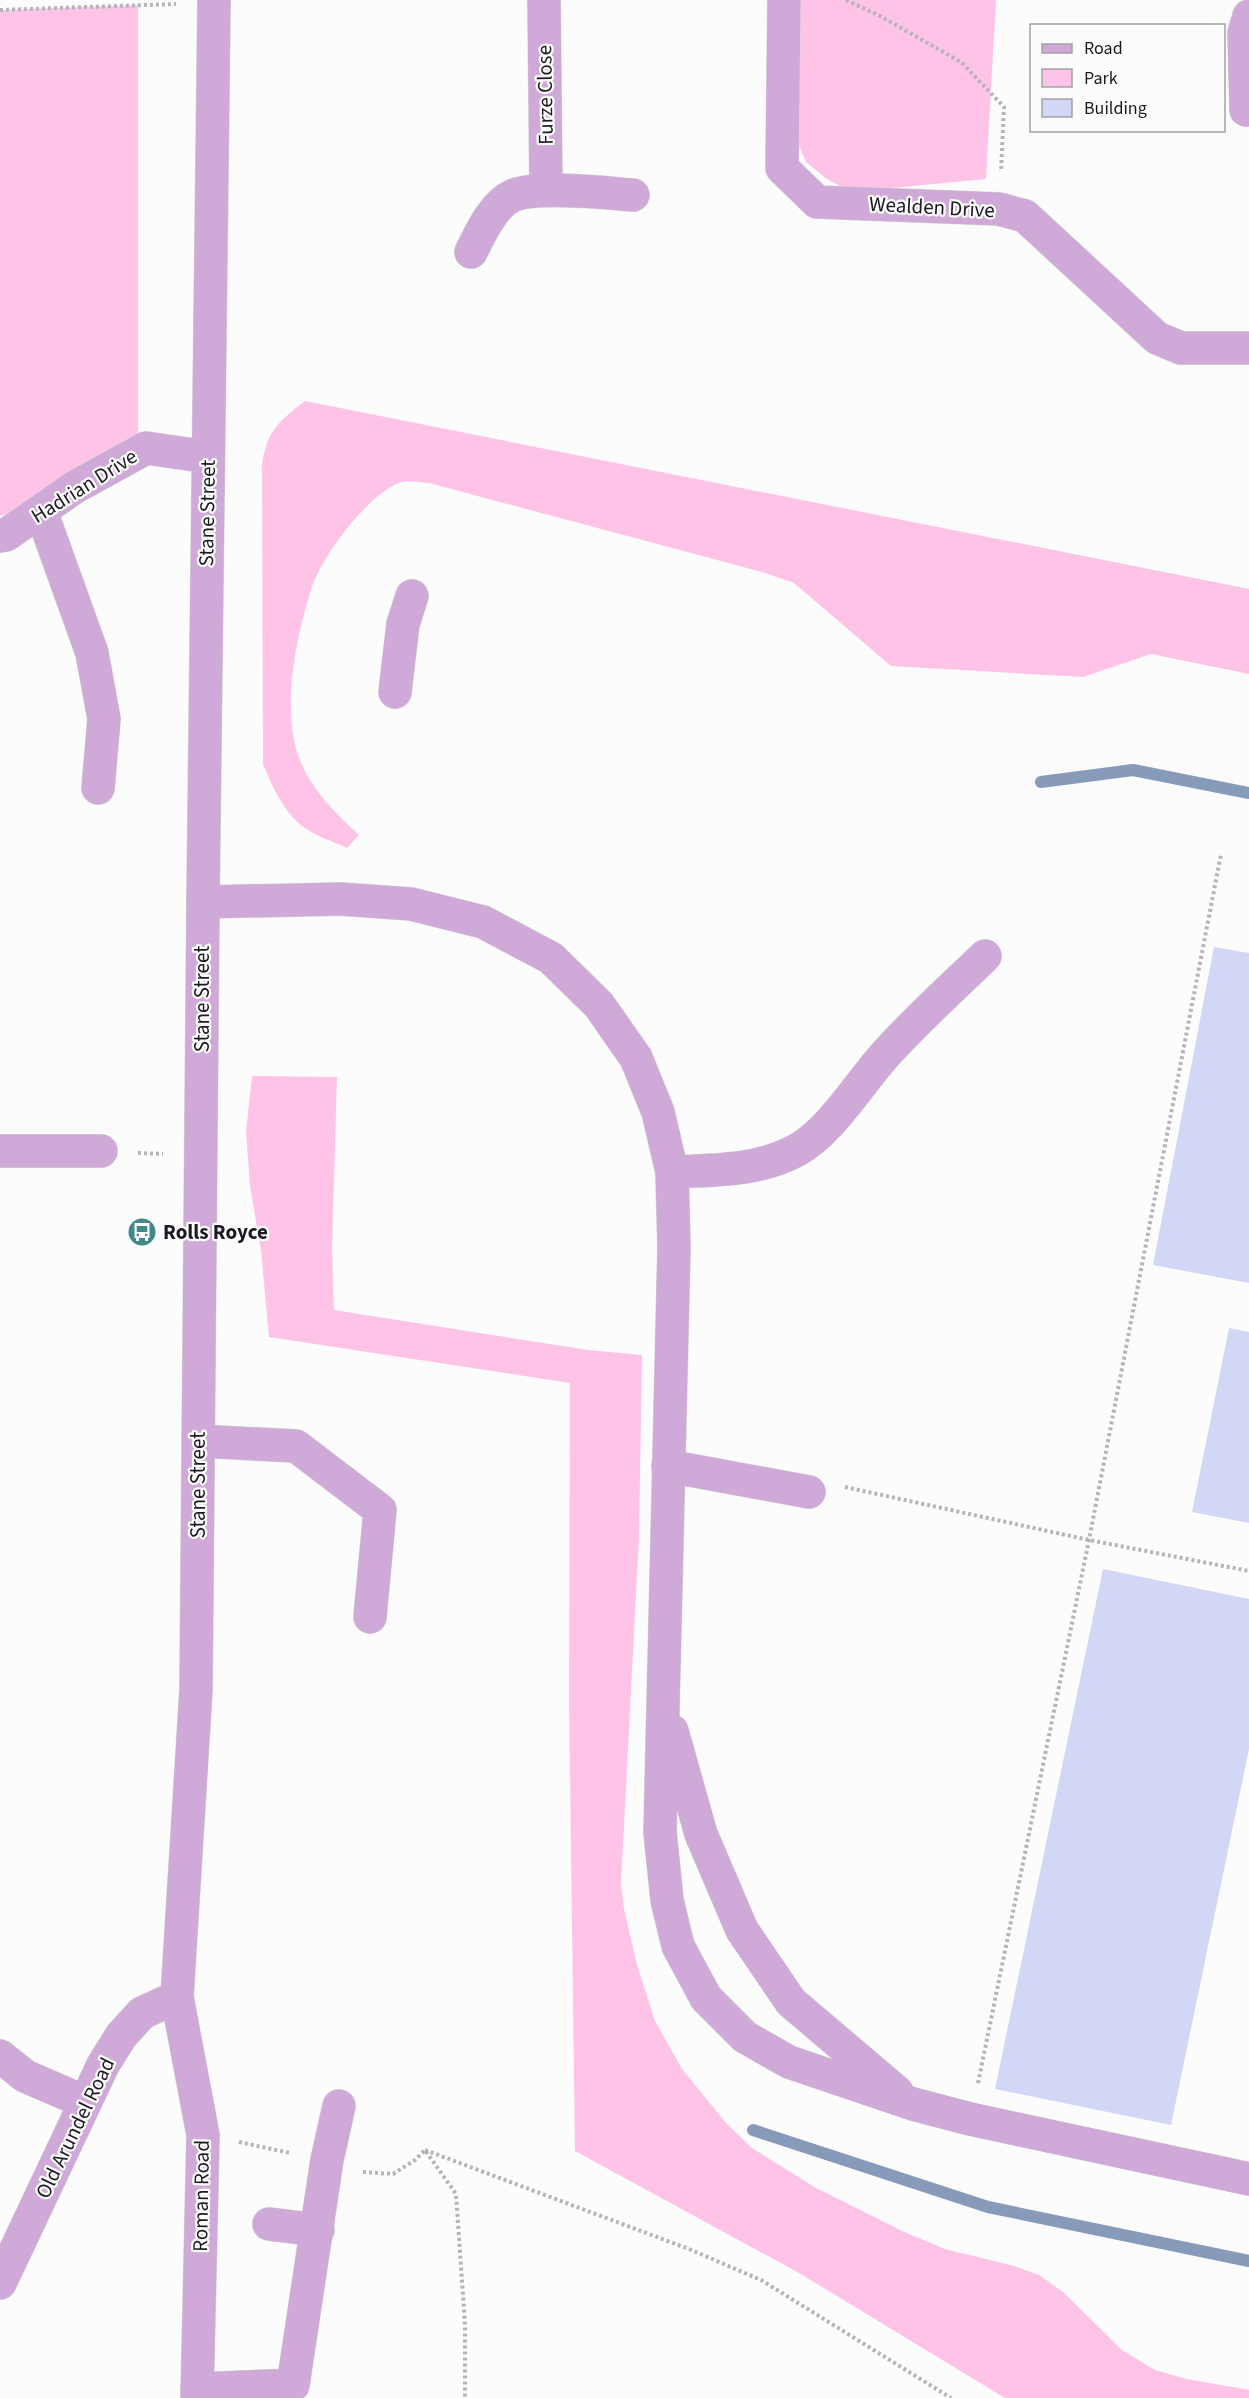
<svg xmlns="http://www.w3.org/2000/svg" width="1249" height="2398" font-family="'Source Sans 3',sans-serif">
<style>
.green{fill:#fec3e7}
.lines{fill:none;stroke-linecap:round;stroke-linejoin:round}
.stream{stroke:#889aba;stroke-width:12}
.building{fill:#d3d7f6}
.minor-casing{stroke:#d8d8d9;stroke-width:34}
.path{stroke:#b5b4b7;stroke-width:4;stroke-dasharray:3 3;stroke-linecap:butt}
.minor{stroke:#cfa9d7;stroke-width:33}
.labels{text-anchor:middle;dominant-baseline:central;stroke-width:4.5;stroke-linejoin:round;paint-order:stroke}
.street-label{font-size:21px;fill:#1c1921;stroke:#fcfcfc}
.poi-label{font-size:21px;font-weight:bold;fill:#1c1921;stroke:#fcfcfc;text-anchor:start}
</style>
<rect width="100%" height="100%" fill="#fcfcfc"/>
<g class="green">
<path d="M795 0H996L986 179 851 192 827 179 806 162 794 134Z"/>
<path d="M138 5V440L17 512 0 516V10Z"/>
<path d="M305 401 1249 589V674L1151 654 1083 677 891 666 794 583 762 572 429 483C420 483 410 480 402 482 370 491 322 556 312 587 297 633 283 700 296 748 305 783 333 811 359 835L347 848C335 842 320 838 308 830 285 816 273 788 263 764L262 464C267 431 279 421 305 401Z"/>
<path d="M252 1076 337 1077 332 1249 334 1310 588 1350 642 1355 639 1536 621 1884 624 1909 637 1965 655 2021 682 2069 726 2123 752 2148 816 2188 902 2231 945 2249 1014 2266 1039 2275 1063 2292 1122 2350 1155 2370 1187 2379 1249 2390V2398H1005L799 2273 575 2151 569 1700 570 1383 269 1337 261 1250 250 1186 246 1132Z"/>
</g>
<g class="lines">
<g class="stream">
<path d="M1041 782 1133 770 1249 793"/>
<path d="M753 2130 988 2207 1249 2261"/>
</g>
</g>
<g class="building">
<path d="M1214 947 1249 953V1283L1153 1265Z"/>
<path d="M1229 1328 1249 1332V1523L1192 1512Z"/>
<path d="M1103 1569 1249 1599V1749L1171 2125 995 2089Z"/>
</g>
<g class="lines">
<g class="minor-casing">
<g id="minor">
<path d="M544 0 546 190"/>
<path d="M784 0 782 168 817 202 999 209 1025 216 1157 338 1181 348H1249"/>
<path d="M1246 110 1244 33 1249 16"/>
<path d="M471 252C480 234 493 205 512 196 536 185 605 193 633 195"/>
<path d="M41 511 92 653 104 719 98 788"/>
<path d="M0 536 6 535 75 487 146 448 208 457"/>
<path d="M395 692 403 624 412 596"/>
<path d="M203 902 340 899 411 904 483 922 551 958 599 1005 636 1058 658 1112 672 1172 674 1247 660 1832 667 1900 678 1946 706 1998 745 2037 789 2062 913 2104 970 2119 1249 2179"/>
<path d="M0 1151H101"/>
<path d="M672 1172C715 1170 759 1171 797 1150 830 1132 859 1084 884 1056 915 1021 951 989 985 956"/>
<path d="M198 1441 296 1446 380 1510 370 1617"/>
<path d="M668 1466 809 1492"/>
<path d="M672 1731 701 1834 742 1930 791 2002 897 2092"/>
<path d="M0 2056 25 2076 85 2102"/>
<path d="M269 2224 318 2230"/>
<path d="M0 2283 103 2065 121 2036 142 2013 177 1997"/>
<path d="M197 2389 293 2385 327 2160 339 2106"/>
<path d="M197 2398 203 2135 177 1997 196 1690 203 902 214 0"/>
</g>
</g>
<g class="path">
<path d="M846 0 880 16 961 62 1004 107 1001 172"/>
<path d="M0 10 176 4"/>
<path d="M138 1153 163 1154"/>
<path d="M845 1487 1089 1540 1249 1571"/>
<path d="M978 2083 1089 1540 1221 854"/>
<path d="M239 2142 290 2153"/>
<path d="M425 2150 689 2249 761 2280 951 2398"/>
<path d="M363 2172 393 2174 415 2160 425 2150 456 2194 465 2324V2398"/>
</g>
<use href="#minor" class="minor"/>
</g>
<defs>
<g id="bus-disc" transform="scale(1.5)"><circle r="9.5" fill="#41898b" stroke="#fcfcfc"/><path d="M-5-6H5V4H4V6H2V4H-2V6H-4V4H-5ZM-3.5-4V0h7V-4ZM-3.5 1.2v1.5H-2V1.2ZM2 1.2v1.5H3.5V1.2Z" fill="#fff"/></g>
</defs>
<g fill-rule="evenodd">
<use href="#bus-disc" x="142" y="1232"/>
</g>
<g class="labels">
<g class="street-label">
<text transform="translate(545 95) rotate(-91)">Furze Close</text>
<text transform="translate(932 207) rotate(3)">Wealden Drive</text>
<text transform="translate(84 486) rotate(-32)">Hadrian Drive</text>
<text transform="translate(207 513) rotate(-89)">Stane Street</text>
<text transform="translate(202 999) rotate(-90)">Stane Street</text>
<text transform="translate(198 1485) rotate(-90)">Stane Street</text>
<text transform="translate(75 2128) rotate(-64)">Old Arundel Road</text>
<text transform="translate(201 2196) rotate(-89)">Roman Road</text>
</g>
<g class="poi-label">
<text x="163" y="1232">Rolls Royce</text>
</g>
</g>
<rect x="1030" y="24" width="195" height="108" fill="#fcfcfc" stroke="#a2a1a4" stroke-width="1.5"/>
<rect x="1042" y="44" width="30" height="9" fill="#cfa9d7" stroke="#a2a1a4" stroke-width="1.5"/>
<text x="1084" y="54" font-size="18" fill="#1c1921">Road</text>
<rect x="1042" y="69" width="30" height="18" fill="#fec3e7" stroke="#a2a1a4" stroke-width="1.5"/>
<text x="1084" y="84" font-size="18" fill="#1c1921">Park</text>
<rect x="1042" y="99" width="30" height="18" fill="#d3d7f6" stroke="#a2a1a4" stroke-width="1.5"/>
<text x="1084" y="114" font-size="18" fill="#1c1921">Building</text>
</svg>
